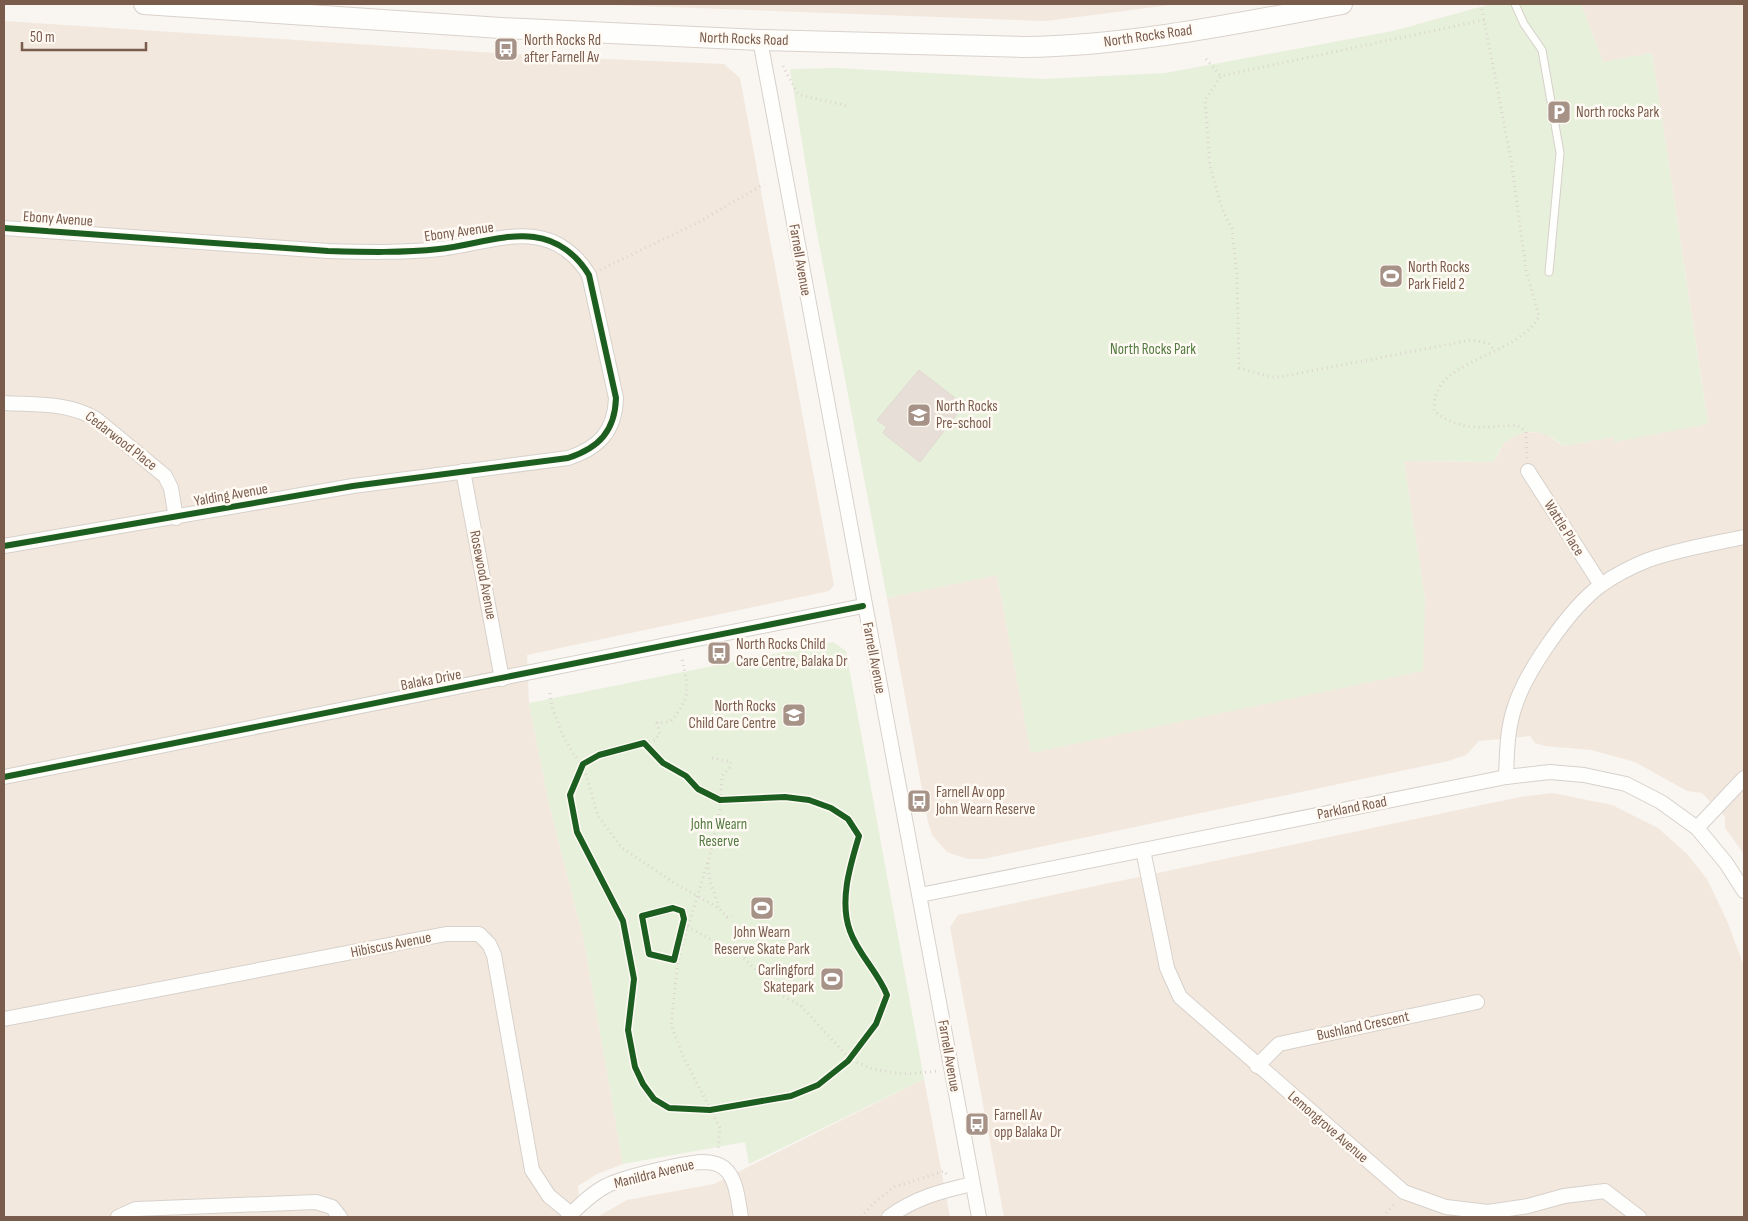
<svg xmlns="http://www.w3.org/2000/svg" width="1748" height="1221" font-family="'Sofia Sans Condensed',sans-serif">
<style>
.residential{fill:#f2e8de}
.green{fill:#e7f0db}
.building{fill:#e6ded7;stroke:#e2d8d2}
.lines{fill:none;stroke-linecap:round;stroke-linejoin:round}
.lane-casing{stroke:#d7d1cb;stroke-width:9}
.street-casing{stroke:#d7d1cb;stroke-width:16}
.secondary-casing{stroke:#d9d2cb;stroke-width:22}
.path{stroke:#dcd5d0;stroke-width:3;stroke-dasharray:1 4;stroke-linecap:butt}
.lane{stroke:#fefefd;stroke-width:7}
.street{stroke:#fefefd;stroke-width:14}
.secondary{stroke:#fefefd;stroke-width:20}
.cycleway-casing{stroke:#fffaf3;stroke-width:9}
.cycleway{stroke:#1b5e20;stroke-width:6}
.labels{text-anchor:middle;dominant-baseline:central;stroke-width:5;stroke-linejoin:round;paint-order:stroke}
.street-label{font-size:15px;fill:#7a5c4d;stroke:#fffaf3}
.poi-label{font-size:15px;fill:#7a5c4d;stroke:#fffaf3;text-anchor:start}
.park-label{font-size:15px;fill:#537a41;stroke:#fffaf3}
</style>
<rect width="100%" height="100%" fill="#f9f5f0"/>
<g class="residential">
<path d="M584 4H1178L1046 21Z"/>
<path d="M1581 4H1744V854L1725 828V817L1702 793 1687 791 1635 762 1591 750 1545 746 1535 743 1530 736 1479 741 1466 755 1448 761 983 859H968L947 852 932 835 928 822 887 598 997 575 1031 752 1425 600 1404 461 1494 462 1504 442 1521 433 1543 432 1563 446 1614 437 1615 441 1708 423 1652 53 1603 62Z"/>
<path d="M4 21 558 57 724 64 740 78 834 585 829 591 527 655 529 703 548 799 584 940 623 1164 597 1174 578 1186 581 1217H4Z"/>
<path d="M1552 793 1612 805 1658 828 1687 854 1707 879 1727 921 1744 966V1217H1004L950 927 958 915 1520 797Z"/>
<path d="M924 1079 950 1217H597L627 1200 714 1184Z"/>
</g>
<g class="green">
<path d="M1491 4H1581L1603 62 1652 53 1708 424 1615 442 1613 437 1563 446C1546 430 1525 426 1506 442 1500 446 1497 456 1494 462L1404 461 1425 600 1423 671 1031 753 997 575 887 598 816 228 790 69 838 68 1042 79 1165 73 1393 31Z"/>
<path d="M833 642 846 651 924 1079 749 1164 745 1142 623 1164 584 940 548 799 529 703Z"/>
</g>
<path class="building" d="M919 370 964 405 920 462 883 433 887 427 877 420Z"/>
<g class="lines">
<g class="lane-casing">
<path id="lane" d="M1515 4 1524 24 1542 50 1560 153 1549 272"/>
</g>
<g class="street-casing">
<g id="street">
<path d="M760 40 979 1217"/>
<path d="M4 228 328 251C365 252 403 253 439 249 470 246 504 233 534 237 558 240 577 255 589 275L616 398C615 431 599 448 568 458L353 486 4 546"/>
<path d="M4 403C35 405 68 402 96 419L165 476 171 488 176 518"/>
<path d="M463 471 502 679"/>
<path d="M1528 471 1601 585"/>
<path d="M4 777 863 606"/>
<path d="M1506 777C1507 753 1507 731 1514 709 1525 672 1570 608 1601 585 1614 576 1633 566 1648 560 1679 549 1712 544 1744 537"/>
<path d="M1697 828 1744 778"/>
<path d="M1143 850 1167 968 1180 997 1404 1192 1446 1207 1488 1212 1528 1206 1564 1196 1605 1191 1639 1217"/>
<path d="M920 895 1506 777 1550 772 1584 775 1626 784 1661 802 1697 828 1726 863 1744 891"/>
<path d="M4 1019 446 934H479L489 944 494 955 532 1170 549 1196 571 1214"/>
<path d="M1257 1066 1279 1044 1477 1002"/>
<path d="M118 1217 136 1209 316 1202 332 1207 340 1217"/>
<path d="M568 1217C579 1206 592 1193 606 1186 623 1177 683 1163 702 1162 710 1162 718 1163 724 1168 737 1178 738 1202 741 1217"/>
<path d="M889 1217C914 1198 942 1191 972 1184"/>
</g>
</g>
<g class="secondary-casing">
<path id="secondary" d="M144 4 501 28 760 40 1023 47C1128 46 1239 23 1342 4"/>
</g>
<g class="path">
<path d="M1481 4 1511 160 1526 270 1539 316C1521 353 1446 359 1436 395 1434 400 1435 406 1434 411 1462 433 1484 427 1517 425L1526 432 1527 458"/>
<path d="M1484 20 1221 76 1205 100 1210 167 1222 208 1232 229 1237 275 1239 368 1270 377H1280L1471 340 1488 343 1495 351"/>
<path d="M1206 59 1221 76"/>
<path d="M783 66 798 94C815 100 832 101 849 107"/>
<path d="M600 270 697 223 764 184"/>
<path d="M550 693 552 707 562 734 574 755 583 764 598 816 622 848 679 886 719 908 727 917 732 915"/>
<path d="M644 743 655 740 660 734 657 723 670 722C691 697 689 690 682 659"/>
<path d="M712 758 731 762V766L722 776 720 810 709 858 678 960 671 1025 683 1056 720 1128 718 1150"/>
<path d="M708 863 710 881 719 907"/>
<path d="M683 924 743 957 779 994 801 1006 850 1059 872 1069 903 1074 939 1071"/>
<path d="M861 1217 876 1201 894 1187 944 1171 948 1176"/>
<path d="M1383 1217 1395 1203"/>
</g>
<use href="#lane" class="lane"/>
<use href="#street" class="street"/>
<use href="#secondary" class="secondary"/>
<g class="cycleway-casing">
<g id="cycleway">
<path d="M4 228 328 251C365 252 403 253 439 249 470 246 504 233 534 237 558 240 577 255 589 275L616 398C615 431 599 448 568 458L353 486 4 546"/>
<path d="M644 743 663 763 686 776 698 789 720 800 785 797 809 800 831 808 848 819 859 836C850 866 839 901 850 931 858 954 878 972 887 995L876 1024 848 1061 818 1085 791 1096 710 1110 669 1108 654 1099 643 1084 635 1067 628 1030 634 979 623 921 577 832 570 795 583 764 599 755Z"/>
<path d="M4 777 863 606"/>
<path d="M673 908 682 911 684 919 674 960 649 954 642 916Z"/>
</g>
</g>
<use href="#cycleway" class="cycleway"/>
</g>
<defs>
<g id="bus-square" transform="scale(1.25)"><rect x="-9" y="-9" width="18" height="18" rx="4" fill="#a69286" stroke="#fffaf3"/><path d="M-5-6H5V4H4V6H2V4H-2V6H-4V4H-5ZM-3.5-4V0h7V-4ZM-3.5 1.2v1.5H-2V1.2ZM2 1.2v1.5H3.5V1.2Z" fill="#fff"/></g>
<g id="parking-square" transform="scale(1.25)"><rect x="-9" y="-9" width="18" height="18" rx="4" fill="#a69286" stroke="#fffaf3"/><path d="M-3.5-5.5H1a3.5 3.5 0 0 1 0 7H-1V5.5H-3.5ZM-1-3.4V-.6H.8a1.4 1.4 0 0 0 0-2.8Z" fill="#fff"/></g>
<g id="stadium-square" transform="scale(1.25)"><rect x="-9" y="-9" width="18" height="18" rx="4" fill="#a69286" stroke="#fffaf3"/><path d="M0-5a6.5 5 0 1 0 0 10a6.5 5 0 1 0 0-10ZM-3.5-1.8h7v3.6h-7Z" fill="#fff"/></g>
<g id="school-square" transform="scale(1.25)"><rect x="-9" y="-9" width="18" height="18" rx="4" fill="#a69286" stroke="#fffaf3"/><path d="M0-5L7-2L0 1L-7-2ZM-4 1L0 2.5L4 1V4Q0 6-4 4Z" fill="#fff"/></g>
</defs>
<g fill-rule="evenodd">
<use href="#bus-square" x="506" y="49"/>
<use href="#parking-square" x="1559" y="112"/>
<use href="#stadium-square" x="1391" y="276"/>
<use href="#school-square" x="919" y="415"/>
<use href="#bus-square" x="719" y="653"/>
<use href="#school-square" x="794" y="715"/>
<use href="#bus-square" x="919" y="801"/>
<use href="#stadium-square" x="762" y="908"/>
<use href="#stadium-square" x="832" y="979"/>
<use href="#bus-square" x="977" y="1124"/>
</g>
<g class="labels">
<g class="street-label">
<text transform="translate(1148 36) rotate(-8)">North Rocks Road</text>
<text transform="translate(744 39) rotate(2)">North Rocks Road</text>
<text transform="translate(58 219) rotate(4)">Ebony Avenue</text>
<text transform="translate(459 232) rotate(-8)">Ebony Avenue</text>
<text transform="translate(800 260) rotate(80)">Farnell Avenue</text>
<text transform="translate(121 441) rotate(38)">Cedarwood Place</text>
<text transform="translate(231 495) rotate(-10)">Yalding Avenue</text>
<text transform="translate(1564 528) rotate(58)">Wattle Place</text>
<text transform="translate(483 575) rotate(79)">Rosewood Avenue</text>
<text transform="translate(874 658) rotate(79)">Farnell Avenue</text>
<text transform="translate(431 680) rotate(-11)">Balaka Drive</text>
<text transform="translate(1352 808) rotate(-11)">Parkland Road</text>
<text transform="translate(391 945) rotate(-11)">Hibiscus Avenue</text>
<text transform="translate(1363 1026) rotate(-12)">Bushland Crescent</text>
<text transform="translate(949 1056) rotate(80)">Farnell Avenue</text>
<text transform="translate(1328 1127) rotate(41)">Lemongrove Avenue</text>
<text transform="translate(654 1174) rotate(-14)">Manildra Avenue</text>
</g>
<g class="poi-label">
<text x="524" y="40">North Rocks Rd<tspan x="524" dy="17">after Farnell Av</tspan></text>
<text x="1576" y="112">North rocks Park</text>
<text x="1408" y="267">North Rocks<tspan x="1408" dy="17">Park Field 2</tspan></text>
<text x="936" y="406">North Rocks<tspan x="936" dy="17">Pre-school</tspan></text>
<text x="736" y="644">North Rocks Child<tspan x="736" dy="17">Care Centre, Balaka Dr</tspan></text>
<text x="776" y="706" text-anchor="end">North Rocks<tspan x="776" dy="17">Child Care Centre</tspan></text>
<text x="936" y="792">Farnell Av opp<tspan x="936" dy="17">John Wearn Reserve</tspan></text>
<text x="762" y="932" text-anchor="middle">John Wearn<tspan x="762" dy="17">Reserve Skate Park</tspan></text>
<text x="814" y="970" text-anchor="end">Carlingford<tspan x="814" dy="17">Skatepark</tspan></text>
<text x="994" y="1115">Farnell Av<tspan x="994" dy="17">opp Balaka Dr</tspan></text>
</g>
<g class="park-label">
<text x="1153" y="349">North Rocks Park</text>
<text x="719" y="824">John Wearn<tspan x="719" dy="17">Reserve</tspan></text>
</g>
</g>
<rect width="1748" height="1221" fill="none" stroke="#7a5c4d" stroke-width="10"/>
<path d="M22 42v8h124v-8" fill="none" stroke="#7a5c4d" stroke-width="2.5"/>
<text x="30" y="42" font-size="15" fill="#7a5c4d" stroke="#fffaf3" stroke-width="4" paint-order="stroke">50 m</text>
</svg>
